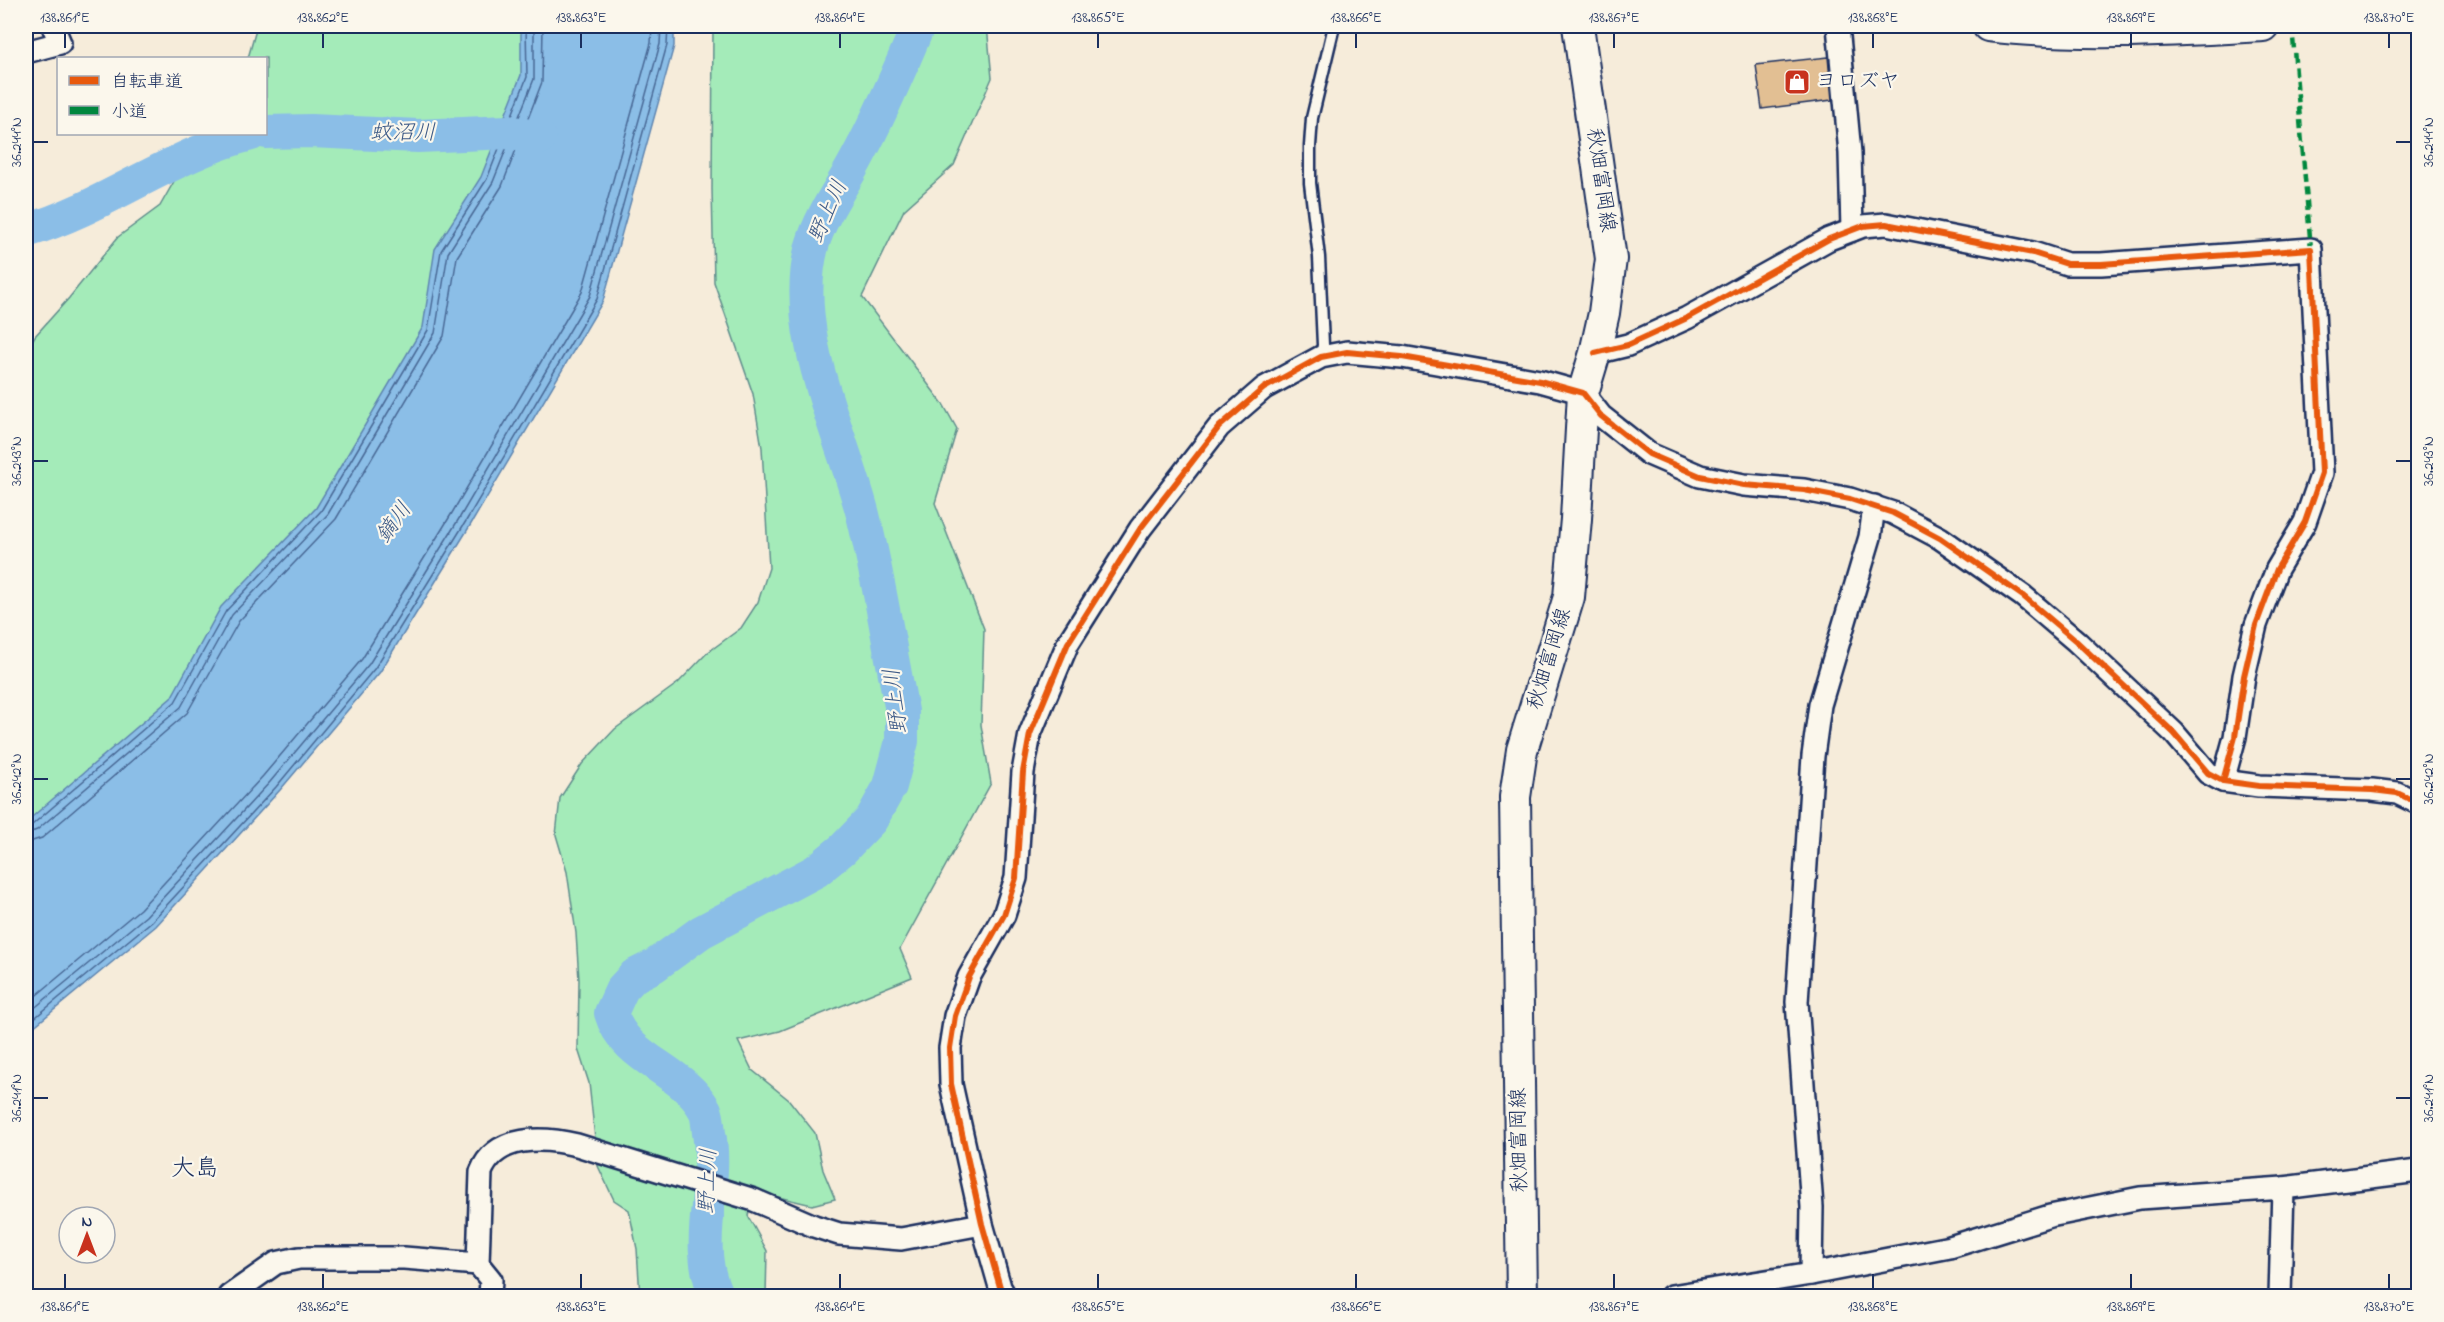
<svg xmlns="http://www.w3.org/2000/svg" width="2444" height="1322" font-family="'Indie Flower','Klee One',sans-serif">
<style>
.green{fill:#a4ebb9;stroke:#608d8c;stroke-width:1.5}
.water{fill:#8bbee7;stroke:#5e85b0;stroke-width:1.5}
.lines{fill:none;stroke-linecap:round;stroke-linejoin:round}
.shore{stroke:#486895;stroke-width:1.5}
.river{stroke:#8bbee7;stroke-width:34}
.building{fill:#e2bf93;stroke:#1b2f5e;stroke-width:1.5}
.lane-casing{stroke:#1b2f5e;stroke-width:15}
.street-casing{stroke:#1b2f5e;stroke-width:26}
.secondary-casing{stroke:#1b2f5e;stroke-width:34}
.lane{stroke:#fbf7ec;stroke-width:10}
.street{stroke:#fbf7ec;stroke-width:21}
.secondary{stroke:#fbf7ec;stroke-width:30}
.quiet{stroke:#00873e;stroke-width:4.5;stroke-dasharray:9 4.5;stroke-linecap:butt}
.cycleway-casing{stroke:#fbf7ec;stroke-width:10}
.cycleway{stroke:#e8590c;stroke-width:6}
.ticks{fill:none;stroke:#1b2f5e;stroke-width:2}
.labels{text-anchor:middle;dominant-baseline:central;stroke-width:4.5;stroke-linejoin:round;paint-order:stroke}
.poi-label{font-size:21px;fill:#1b2f5e;stroke:#fbf7ec;text-anchor:start}
.street-label{font-size:21px;fill:#1b2f5e;stroke:#fbf7ec}
.water-label{font-size:22px;font-style:italic;fill:#3d5a87;stroke:#fbf7ec}
.quarter-label{font-size:24px;fill:#1b2f5e;stroke:#fbf7ec}
.neatline{fill:none;stroke:#1b2f5e;stroke-width:2}
.ticks-label{font-size:15px;text-anchor:middle;fill:#1b2f5e}
</style>
<rect width="100%" height="100%" fill="#f6ecda"/>
<filter id="ink" filterUnits="userSpaceOnUse"><feTurbulence type="fractalNoise" baseFrequency=".0167" numOctaves="2"/><feDisplacementMap in="SourceGraphic" scale="12" xChannelSelector="R" yChannelSelector="G"/><feConvolveMatrix kernelMatrix="1 2 1 2 8 2 1 2 1" color-interpolation-filters="sRGB"/></filter>
<g filter="url(#ink)">
<g class="green">
<path d="M257 26H613L529 184 26 969V352L35 336 69 298 118 237 160 206 201 134H266V58H248Z"/>
<path d="M713 26H987L992 78 954 165 904 210 862 297 943 404 957 429 935 503 984 629 981 725 991 783 900 949 912 977 780 1031 738 1041 752 1070 789 1100 815 1133 823 1170 835 1199 812 1205 753 1191 748 1216 767 1251 766 1296H640L637 1249 629 1210 614 1200 598 1166 589 1083 578 1049 579 980 576 933 567 872 556 835 560 798 582 764 615 729 678 683 707 653 741 628 758 602 769 568 762 448 753 394 714 282 712 189Z"/>
</g>
<path class="water" d="M521 26H674V46L603 301 471 524 380 672 280 790 156 926 26 1033V822L171 698 221 607 316 508 423 327 435 249 481 177 521 75Z"/>
<g class="lines">
<g class="shore">
<path d="M26 826 32 825 175 702 226 611 321 511 428 330 441 251 487 179 527 77 526 26"/>
<path d="M26 834 37 830 181 707 232 615 328 514 435 333 448 253 493 182 534 79V26"/>
<path d="M26 843 42 838 187 713 239 621 336 519 444 336 457 257 502 186 542 82 543 26"/>
<path d="M26 1004 140 909 263 776 362 659 452 513 582 292 651 43 652 26"/>
<path d="M26 1015 146 916 270 782 369 664 460 517 590 296 660 44 661 26"/>
<path d="M26 1025 152 921 276 787 375 668 466 521 597 299 667 45 668 26"/>
</g>
<g class="river">
<path d="M266 132 311 131 418 136 508 132 540 138"/>
<path d="M26 231C104 208 171 154 251 134"/>
<path d="M717 1296C691 1245 719 1187 709 1133 708 1126 708 1117 705 1110 682 1068 625 1061 611 1013L622 989 634 976 654 966 701 932 816 871 843 849 871 820 890 786 902 741V711C889 646 879 579 863 515 842 433 789 332 812 246 821 215 840 190 855 162 879 118 899 72 918 26"/>
</g>
</g>
<path class="building" d="M1828 57 1832 100 1762 109 1756 65Z"/>
<g class="lines">
<g class="lane-casing">
<path id="lane" d="M1321 357 1323 345 1319 257 1310 183V146L1312 118 1334 26"/>
</g>
<g class="street-casing">
<g id="street">
<path d="M1838 26 1850 153 1852 230"/>
<path d="M26 52 60 43 53 26"/>
<path d="M1595 353 1628 345 1687 318 1829 239 1863 226 1886 224 2033 253 2067 264H2101L2311 249 2322 473 2305 522 2277 569 2256 625 2244 676 2235 737 2223 781"/>
<path d="M1811 1274 1812 1207 1797 1002 1813 756 1820 705 1870 537 1874 506"/>
<path d="M229 1296 276 1263 299 1258H404L478 1264"/>
<path d="M490 1296 491 1280 478 1264 481 1172C496 1134 544 1137 577 1145L754 1200 814 1226 839 1234 901 1239 982 1224"/>
<path d="M1005 1296 1000 1287 982 1224 951 1084 950 1048 955 1016 969 977 1004 915 1016 878 1023 772 1030 734 1068 643 1140 529 1219 427 1264 388 1321 357 1347 352 1402 357 1540 381 1583 393 1601 416 1649 454 1700 476 1744 485 1804 490 1850 499 1893 513 1940 538 2023 596 2076 641 2174 733 2208 773 2223 781 2259 786 2372 790 2397 793 2418 803"/>
<path d="M1671 1296 1811 1274 1950 1247 2050 1216 2140 1198 2283 1188 2418 1171"/>
<path d="M2280 1296 2283 1188"/>
</g>
</g>
<g class="secondary-casing">
<g id="secondary">
<path d="M1988 26C2079 37 2172 31 2263 26"/>
<path d="M1522 1296 1515 797 1522 750 1569 597 1576 519 1583 393 1595 353 1604 313 1611 259 1578 26"/>
</g>
</g>
<use href="#lane" class="lane"/>
<use href="#street" class="street"/>
<use href="#secondary" class="secondary"/>
<path class="quiet" d="M2292 26 2311 249"/>
<g class="cycleway-casing">
<g id="cycleway">
<path d="M1595 353 1628 345 1687 318 1829 239 1863 226 1886 224 2033 253 2067 264H2101L2311 249 2322 473 2305 522 2277 569 2256 625 2244 676 2235 737 2223 781"/>
<path d="M1005 1296 1000 1287 982 1224 951 1084 950 1048 955 1016 969 977 1004 915 1016 878 1023 772 1030 734 1068 643 1140 529 1219 427 1264 388 1321 357 1347 352 1402 357 1540 381 1583 393 1601 416 1649 454 1700 476 1744 485 1804 490 1850 499 1893 513 1940 538 2023 596 2076 641 2174 733 2208 773 2223 781 2259 786 2372 790 2397 793 2418 803"/>
</g>
</g>
<use href="#cycleway" class="cycleway"/>
</g>
</g>
<path class="ticks" d="M65 33V48M323 33V48M581 33V48M840 33V48M1098 33V48M1356 33V48M1614 33V48M1873 33V48M2131 33V48M2389 33V48M33 142H48M2396 142H2411M33 461H48M2396 461H2411M33 779H48M2396 779H2411M33 1098H48M2396 1098H2411M65 1274V1289M323 1274V1289M581 1274V1289M840 1274V1289M1098 1274V1289M1356 1274V1289M1614 1274V1289M1873 1274V1289M2131 1274V1289M2389 1274V1289"/>
<defs>
<g id="shop-square" transform="scale(1.35)"><rect x="-9" y="-9" width="18" height="18" rx="4" fill="#c8321e" stroke="#fbf7ec"/><path d="M-5-2.5h2.3a2.7 3.5 0 0 1 5.4 0H5L5.5 6h-11ZM-1.5-2.5h3a1.5 2.3 0 0 0-3 0Z" fill="#fff"/></g>
</defs>
<g fill-rule="evenodd">
<use href="#shop-square" x="1797" y="82"/>
</g>
<g class="labels">
<g class="poi-label">
<text x="1816" y="82">ヨロズヤ</text>
</g>
<g class="street-label">
<text transform="translate(1600 180) rotate(82)">秋畑富岡線</text>
<text transform="translate(1550 659) rotate(-73)">秋畑富岡線</text>
<text transform="translate(1520 1140) rotate(-91)">秋畑富岡線</text>
</g>
<g class="water-label">
<text x="403" y="134">蚊沼川</text>
<text transform="translate(829 212) rotate(-66)">野上川</text>
<text transform="translate(395 523) rotate(-54)">鏑川</text>
<text transform="translate(897 701) rotate(-97)">野上川</text>
<text transform="translate(709 1181) rotate(-88)">野上川</text>
</g>
<g class="quarter-label">
<text x="195" y="1169">大島</text>
</g>
</g>
<rect width="2444" height="1322" fill="none" stroke="#fbf7ec" stroke-width="66"/>
<rect x="57" y="57" width="210" height="78" fill="#fbf7ec" stroke="#a1a7b3" stroke-width="1.5"/>
<rect x="69" y="76" width="30" height="9" fill="#e8590c" stroke="#a1a7b3" stroke-width="1.5"/>
<text x="111" y="87" font-size="18" fill="#1b2f5e">自転車道</text>
<rect x="69" y="106" width="30" height="9" fill="#00873e" stroke="#a1a7b3" stroke-width="1.5"/>
<text x="111" y="117" font-size="18" fill="#1b2f5e">小道</text>
<g transform="translate(87 1235)"><circle r="28" fill="#fbf7ec" stroke="#a1a7b3" stroke-width="1.5"/>
<path d="M0-4.5L10 22L0 15L-10 22Z" fill="#c8321e"/>
<text y="-9" font-size="16" font-weight="bold" text-anchor="middle" fill="#1b2f5e">N</text>
</g>
<rect x="33" y="33" width="2378" height="1256" class="neatline"/>
<g class="ticks-label">
<text x="65" y="22">138.861°E</text>
<text x="323" y="22">138.862°E</text>
<text x="581" y="22">138.863°E</text>
<text x="840" y="22">138.864°E</text>
<text x="1098" y="22">138.865°E</text>
<text x="1356" y="22">138.866°E</text>
<text x="1614" y="22">138.867°E</text>
<text x="1873" y="22">138.868°E</text>
<text x="2131" y="22">138.869°E</text>
<text x="2389" y="22">138.870°E</text>
<text transform="translate(16 142) rotate(-90)" y="5">36.244°N</text>
<text transform="translate(2428 142) rotate(-90)" y="5">36.244°N</text>
<text transform="translate(16 461) rotate(-90)" y="5">36.243°N</text>
<text transform="translate(2428 461) rotate(-90)" y="5">36.243°N</text>
<text transform="translate(16 779) rotate(-90)" y="5">36.242°N</text>
<text transform="translate(2428 779) rotate(-90)" y="5">36.242°N</text>
<text transform="translate(16 1098) rotate(-90)" y="5">36.241°N</text>
<text transform="translate(2428 1098) rotate(-90)" y="5">36.241°N</text>
<text x="65" y="1311">138.861°E</text>
<text x="323" y="1311">138.862°E</text>
<text x="581" y="1311">138.863°E</text>
<text x="840" y="1311">138.864°E</text>
<text x="1098" y="1311">138.865°E</text>
<text x="1356" y="1311">138.866°E</text>
<text x="1614" y="1311">138.867°E</text>
<text x="1873" y="1311">138.868°E</text>
<text x="2131" y="1311">138.869°E</text>
<text x="2389" y="1311">138.870°E</text>
</g>
</svg>
